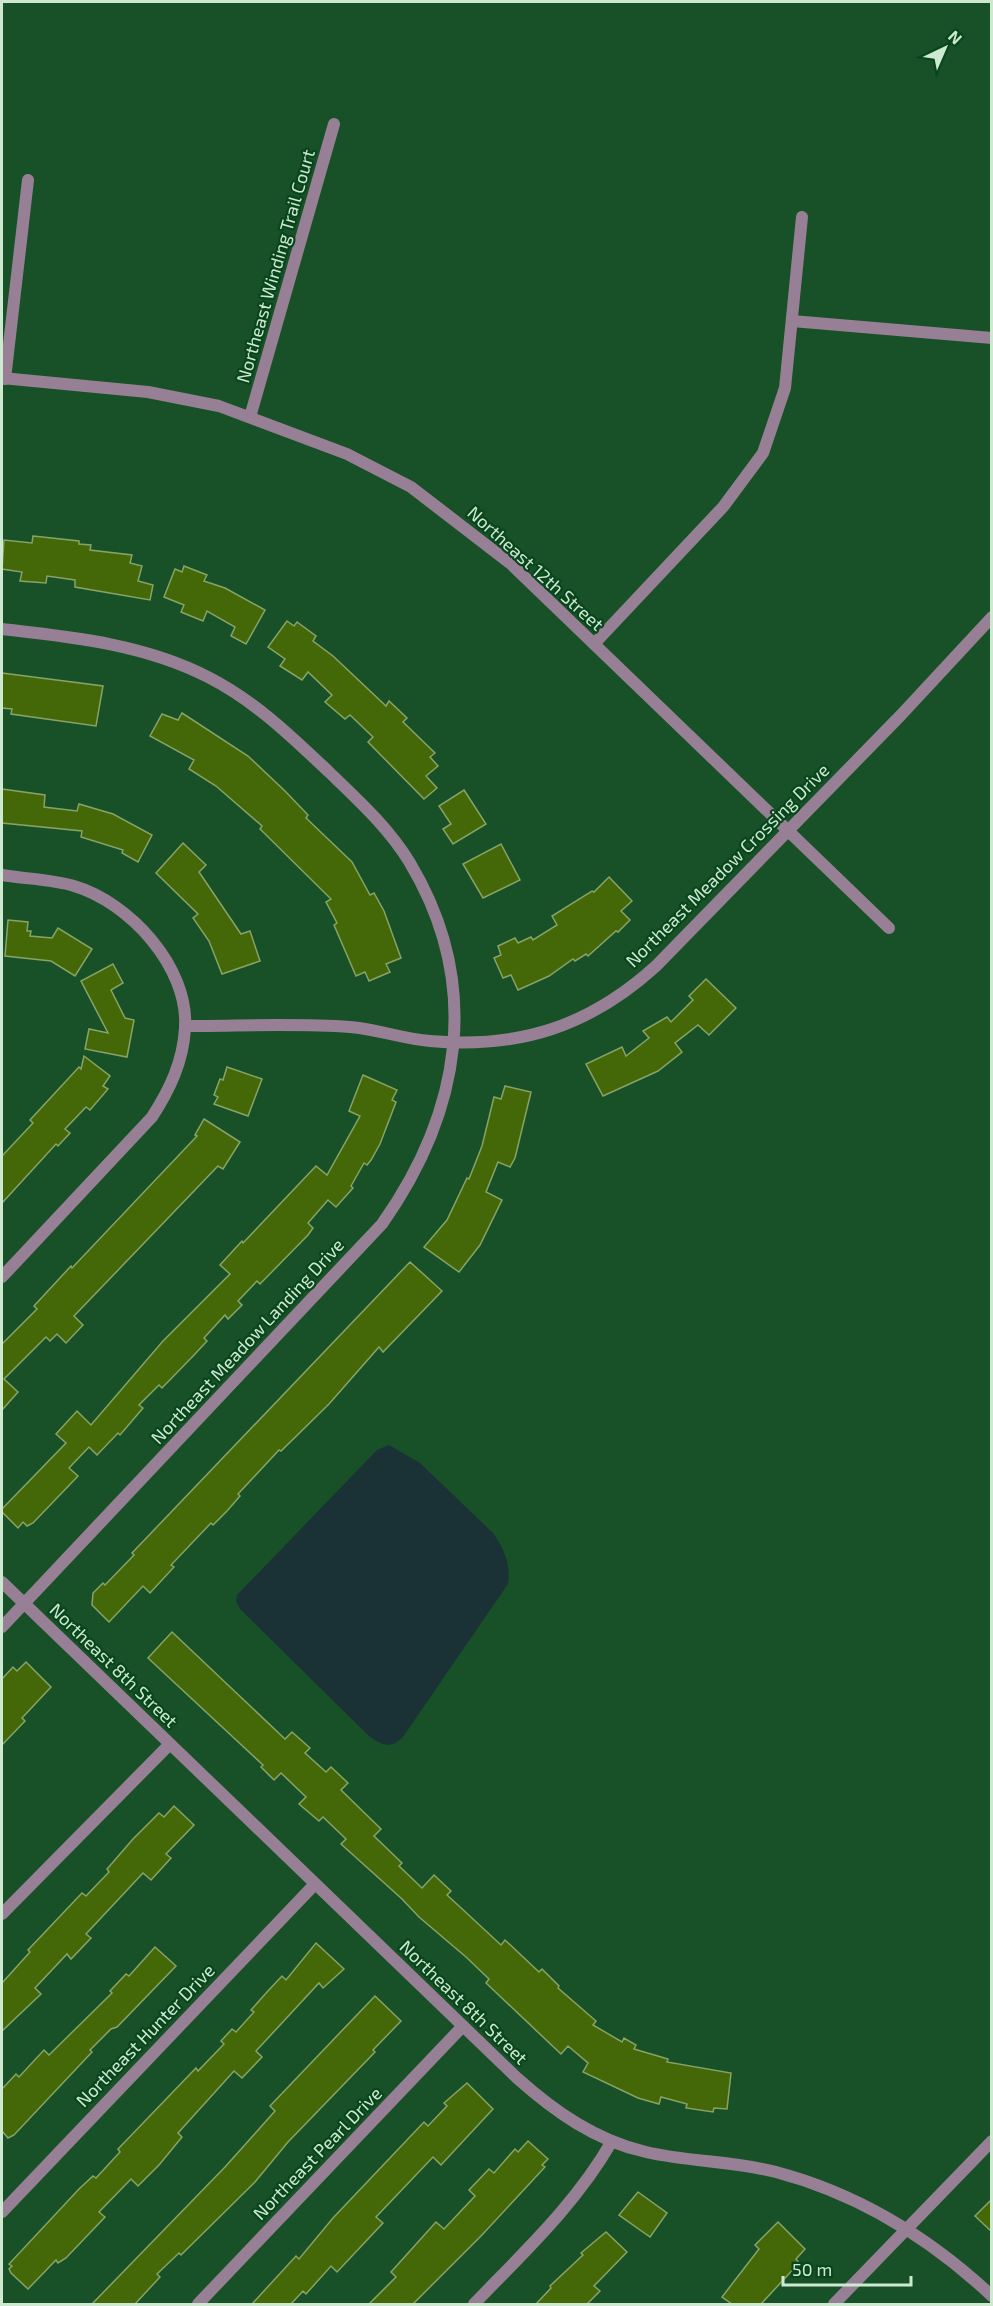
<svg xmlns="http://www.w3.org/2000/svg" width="993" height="2306" font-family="'Exo 2',sans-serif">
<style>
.water{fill:#1a3236}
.building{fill:#446708;stroke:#87a367;stroke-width:1.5}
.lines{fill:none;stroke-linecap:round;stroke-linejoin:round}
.minor{stroke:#978095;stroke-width:12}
.labels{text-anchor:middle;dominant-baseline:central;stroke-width:4.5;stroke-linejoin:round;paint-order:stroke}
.street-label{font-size:18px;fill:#cdead1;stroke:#09461d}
</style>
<rect width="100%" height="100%" fill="#185128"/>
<path class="water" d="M389 1445 420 1463 493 1533C504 1549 511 1564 508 1584L405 1734C393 1749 385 1747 370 1737L240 1609 236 1601 237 1595 377 1450Z"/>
<g class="building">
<path d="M33 536 79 541V544L91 545 90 550 132 555 130 563 142 566 138 581 153 585 150 600 75 587V580L47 576 46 583 20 581 22 572 2 569 4 540 32 543Z"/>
<path d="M184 566 207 575 204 581 225 588 265 610 246 644 231 636 235 627 207 611 203 621 181 612 184 605 164 597 175 569 182 572Z"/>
<path d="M287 621 294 626 297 622 316 636 313 641 333 656 386 706 389 701 407 718 403 722 435 753 430 757 438 766 426 776 437 788 424 799 368 742 373 737 350 715 345 719 325 702 332 695 308 672 302 680 280 666 285 659 268 647Z"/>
<path d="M2 673 103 686 96 726 11 714 12 709 2 708Z"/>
<path d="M182 713 248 756 285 791 308 815 306 818 352 862 370 895 374 893 384 911 401 958 386 964 390 972 369 981 365 972 356 976 334 925 337 923 326 902 331 899 260 829 262 826 216 786 189 769 194 760 150 736 162 714 178 720Z"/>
<path d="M2 789 45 795 44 807 77 811 79 804 113 814 152 835 138 862 122 853 123 850 81 837 82 831 2 823Z"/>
<path d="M464 790 486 824 453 844 443 829 451 824 439 806Z"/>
<path d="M183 843 206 865 199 872 241 934 250 931 260 961 222 974 209 941 193 918 198 914 156 873Z"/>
<path d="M501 844 520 880 483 898 463 864Z"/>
<path d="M609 877 632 901 621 911 630 920 618 932 616 931 588 956 586 954 575 961 573 959 549 976 518 990 511 975 503 978 494 958 501 955 498 946 515 938 518 943 531 937 533 940 557 925 552 916 592 891 594 892Z"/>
<path d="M8 920 28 922 27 931H31L30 936 52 938 58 928 92 949 75 976 51 961 5 956Z"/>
<path d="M113 964 123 983 111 990 125 1018 134 1020 127 1057 85 1049 89 1029 108 1033 81 981Z"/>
<path d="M706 979 736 1008 709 1035 698 1025 675 1043 682 1052 658 1071 603 1096 586 1064 622 1047 626 1056 649 1038 643 1031 667 1017 671 1022 693 1000 689 996Z"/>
<path d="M84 1056 110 1076 103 1086 108 1089 90 1110 86 1107 65 1129 70 1133 58 1146 56 1144 2 1203V1156L33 1123 30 1120 79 1067 81 1069Z"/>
<path d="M227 1067 262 1079 248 1116 214 1104 218 1097 214 1095 220 1079 223 1080Z"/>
<path d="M363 1075 397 1090 392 1100 396 1102 380 1144 371 1160 367 1165 364 1163 351 1186 353 1188 336 1207 328 1200 308 1223 313 1228 308 1235 260 1284 257 1281 238 1301 242 1305 228 1319 225 1315 204 1338 207 1341 195 1354 162 1388 159 1385 139 1405 143 1408 120 1435 118 1433 97 1455 89 1447 69 1468 78 1476 33 1523 27 1526 23 1522 18 1528 2 1512V1509L66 1443 56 1434 77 1411 91 1425 163 1341 230 1274 220 1265 242 1241 243 1243 316 1166 327 1175 360 1116 349 1111Z"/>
<path d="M505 1086 531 1092 515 1158 510 1167 498 1162 486 1192 502 1200 480 1245 459 1272 424 1247 447 1220 467 1178 469 1179 482 1146 494 1097 501 1099Z"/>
<path d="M204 1119 240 1142 223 1169 218 1166 74 1316 83 1325 66 1343 57 1334 50 1341 46 1337 4 1379 18 1392 2 1410V1344L37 1309 34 1306 71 1266 72 1268 197 1136 195 1135Z"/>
<path d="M410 1262 442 1291 383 1352 379 1347 329 1404 281 1451 279 1450 238 1494 240 1496 227 1511 213 1525 211 1523 171 1565 174 1567 150 1593 143 1586 109 1622 92 1605 93 1593 103 1583 105 1585 134 1555 132 1553Z"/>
<path d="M172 1632 285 1739 292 1732 310 1748 305 1753 326 1772 331 1767 348 1783 341 1790 381 1829 374 1836 402 1863 399 1866 422 1888 434 1875 451 1891 447 1895 459 1906 501 1945 505 1940 539 1972 542 1969 559 1986 558 1988 596 2021 593 2025 622 2042 624 2038 636 2045 634 2049 668 2059 667 2062 731 2073 727 2109 714 2108 713 2112 686 2108 687 2104 661 2097 659 2104 638 2098 583 2072 588 2063 568 2046 561 2054 486 1983 489 1979 466 1957 419 1917 402 1899 341 1844 346 1839 323 1817 319 1821 299 1804 306 1797 281 1773 274 1780 261 1767 263 1765 148 1658Z"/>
<path d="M26 1662 51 1687 22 1718 25 1721 2 1745V1679L13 1667 17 1671Z"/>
<path d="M174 1806 194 1825 166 1854 171 1858 151 1880 143 1873 86 1934 91 1938 71 1959 67 1954 35 1988 41 1994 2 2031V1983L30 1952 28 1950 82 1893 86 1896 109 1872 107 1869 133 1839 159 1813 164 1817Z"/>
<path d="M316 1943 344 1969 323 1988 319 1983 256 2051 262 2057 242 2078 234 2071 178 2133 182 2137 159 2165 138 2186 131 2179 99 2212 105 2217 66 2258 58 2263 56 2260 28 2289 11 2273 9 2269 12 2266 9 2264 79 2189 93 2176 96 2178 120 2152 118 2149 196 2068 198 2071 224 2044 221 2041 232 2029 236 2032 254 2012 251 2010 267 1992 282 1976 286 1980Z"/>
<path d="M155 1947 176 1966 117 2027 111 2029 90 2050 92 2052 14 2135 8 2138 2 2131V2089L16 2074 19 2077 44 2050 49 2055 112 1993 110 1991 126 1974 129 1976Z"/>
<path d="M375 1996 401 2021 373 2050 375 2052 288 2142 255 2182 181 2255 179 2253 157 2274 160 2277 135 2304H92L225 2167 275 2111 270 2106Z"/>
<path d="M467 2083 493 2109 441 2165 433 2157 376 2217 383 2223 337 2272 331 2266 306 2294 303 2291 291 2304H252L296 2256 299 2259 333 2218 424 2122 428 2126 447 2106 444 2103Z"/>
<path d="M528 2141 548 2159 542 2165 545 2167 481 2236 413 2304H369L396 2277 391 2272 436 2222 444 2229 475 2196 469 2190 489 2169 494 2173 515 2149 518 2152Z"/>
<path d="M638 2192 667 2213 650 2237 619 2215Z"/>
<path d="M992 2199V2232L975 2216Z"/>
<path d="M778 2222 805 2249 796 2259 799 2263 761 2304H732L722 2297 759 2249 755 2245Z"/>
<path d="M606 2232 627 2252 594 2286 600 2291 587 2304H536L551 2288 550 2286 583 2255 581 2253Z"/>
</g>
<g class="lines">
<g class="minor">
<path d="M792 321 992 338"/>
<path d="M2 378 148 392 219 406 347 454 411 487 511 564 889 928"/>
<path d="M5 379 28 180"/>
<path d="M250 417 334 124"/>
<path d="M2 629C72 637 144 644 208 677 255 701 291 736 329 772 358 800 389 828 410 863 483 985 461 1112 382 1224L2 1627"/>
<path d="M594 644 723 507 763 453 785 388 802 217"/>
<path d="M2 875C25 879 52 879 74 886 129 902 189 967 185 1028 183 1062 170 1089 152 1117L2 1277"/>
<path d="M185 1026C240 1026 295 1023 350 1027 377 1029 403 1039 430 1041 520 1049 590 1026 656 966L901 715 992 617"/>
<path d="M2 1582 517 2078C554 2111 596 2141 646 2152 689 2162 734 2161 776 2172 859 2194 930 2238 992 2296"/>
<path d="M2 1914 170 1744"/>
<path d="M2 2212 315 1884"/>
<path d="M198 2304 463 2026"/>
<path d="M474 2304C524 2252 576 2204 612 2141"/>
<path d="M834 2304 992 2141"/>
</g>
</g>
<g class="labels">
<g class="street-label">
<text transform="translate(275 266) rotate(-74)">Northeast Winding Trail Court</text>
<text transform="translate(536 568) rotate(42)">Northeast 12th Street</text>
<text transform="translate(727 865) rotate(-45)">Northeast Meadow Crossing Drive</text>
<text transform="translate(247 1341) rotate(-47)">Northeast Meadow Landing Drive</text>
<text transform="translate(114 1665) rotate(44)">Northeast 8th Street</text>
<text transform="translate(464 2002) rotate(44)">Northeast 8th Street</text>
<text transform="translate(145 2035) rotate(-46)">Northeast Hunter Drive</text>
<text transform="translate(317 2153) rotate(-46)">Northeast Pearl Drive</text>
</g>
</g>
<rect width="993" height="2306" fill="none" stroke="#cdead1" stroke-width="6"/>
<g transform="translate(945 48) rotate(44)" stroke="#09461d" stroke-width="4.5" paint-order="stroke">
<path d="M0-4.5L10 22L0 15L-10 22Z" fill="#cdead1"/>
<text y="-9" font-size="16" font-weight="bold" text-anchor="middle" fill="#cdead1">N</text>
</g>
<path d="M783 2276v9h128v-9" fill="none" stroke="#cdead1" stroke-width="3"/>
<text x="792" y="2276" font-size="18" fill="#cdead1" stroke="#09461d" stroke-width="4.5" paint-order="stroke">50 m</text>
</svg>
